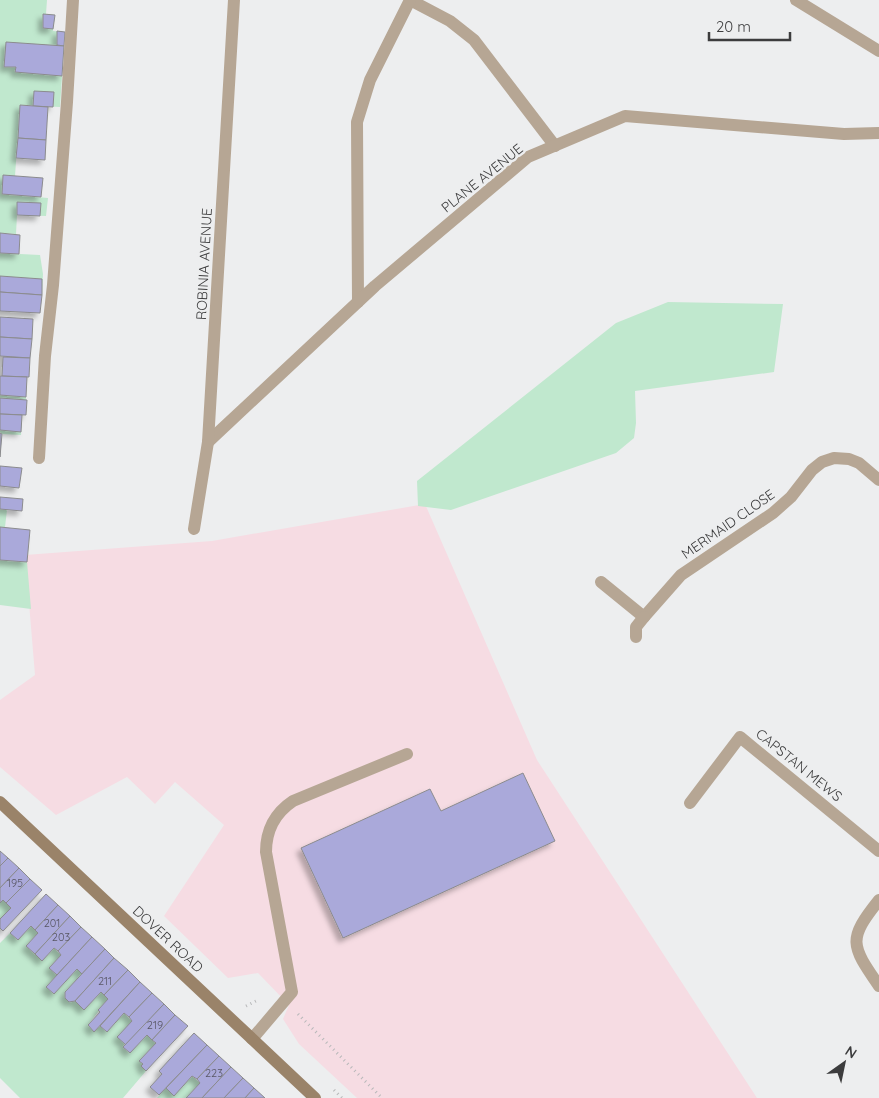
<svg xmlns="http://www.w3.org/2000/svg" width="879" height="1098" font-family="Quicksand,sans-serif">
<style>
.education{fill:#f6dce3}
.green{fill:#c0e8ce}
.building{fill:#aaa9da;stroke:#8b8b8d;filter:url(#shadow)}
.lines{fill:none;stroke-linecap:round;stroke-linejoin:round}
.path{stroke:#b7b8b9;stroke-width:3;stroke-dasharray:1 4;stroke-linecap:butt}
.lane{stroke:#b6a694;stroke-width:12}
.street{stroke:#b6a694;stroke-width:12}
.secondary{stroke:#9a8369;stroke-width:12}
.labels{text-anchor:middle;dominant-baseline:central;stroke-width:5;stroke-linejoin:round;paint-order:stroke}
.number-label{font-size:11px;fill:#585764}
.street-label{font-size:14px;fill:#3c3c3d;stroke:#edeeef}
</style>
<defs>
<filter id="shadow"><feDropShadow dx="-4.5" dy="4.5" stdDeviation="2.5" flood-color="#0004"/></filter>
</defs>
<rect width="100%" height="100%" fill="#edeeef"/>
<path class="education" d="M425 504 537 760 757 1098H357L299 1044 283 1019 289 1005 258 973 228 978 164 916 224 825 175 782 155 804 127 777 56 815 0 767V700L35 675 25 555 212 541Z"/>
<g class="green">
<path d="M0 0H47L46 14 55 15 53 31 65 32 60 107 20 105 15 176H3L2 194 48 198 46 216 17 215 16 234 0 233Z"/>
<path d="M0 253 40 255 43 274 42 295 0 292Z"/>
<path d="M668 302 783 304 774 372 635 391 636 423 634 438 616 453 451 510 418 506 417 481 616 323Z"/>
<path d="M0 395 26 397V415H22L21 435 2 434 0 457Z"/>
<path d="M0 509 7 510 5 527H0Z"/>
<path d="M0 560 27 562 31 609 0 605Z"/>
<path d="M3 900 11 908 0 919V903Z"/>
<path d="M31 926 38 933 26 946 42 961 54 948 61 955 49 968 57 975 46 987 54 994 77 969 82 974 65 992V998L75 1001 84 1010 101 992 108 999 88 1025 94 1031 100 1026 107 1032 124 1013 132 1021 123 1048 130 1053 147 1035 156 1043 139 1061 143 1064 141 1066 146 1071 123 1098H20L0 1078V943L10 933 18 940Z"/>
<path d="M192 1076 200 1083 186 1098H157L166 1088 174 1095Z"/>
</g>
<g class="building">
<path d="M43 14 55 15 53 29 43 28Z"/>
<path d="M57 31 65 32 64 46 57 45Z"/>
<path d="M6 42 64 46 62 76 15 72 16 67H4Z"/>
<path d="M34 91 54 92 53 107 33 106Z"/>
<path d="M20 105 48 107 46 140 18 138Z"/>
<path d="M18 138 46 140 45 160 16 158Z"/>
<path d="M3 175 43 178 41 197 2 194Z"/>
<path d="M17 202 41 203 40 216 17 215Z"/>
<path d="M0 233 20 235 19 254 0 253Z"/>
<path d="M0 276 42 279V295L0 292Z"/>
<path d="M0 292 42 295 40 313 0 311Z"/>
<path d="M0 317 33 319 32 339 0 337Z"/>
<path d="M0 337 32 339 30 358 0 356Z"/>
<path d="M3 357 30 358 29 377 2 376Z"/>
<path d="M0 376 27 377 26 397 0 395Z"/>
<path d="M0 398 27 400 26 415 0 414Z"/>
<path d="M0 414 22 415 21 432 0 430Z"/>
<path d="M0 433 2 434 0 457Z"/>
<path d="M0 466 22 468 19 488 0 486Z"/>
<path d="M0 497 23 499 22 511 0 509Z"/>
<path d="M0 527 30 530 27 562 0 560Z"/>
<path d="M523 773 555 841 343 938 301 848 430 789 441 811Z"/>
<path d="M0 851 8 858 0 866Z"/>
<path d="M8 858 19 868 0 888V866Z"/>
<path d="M19 868 30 879 6 903 3 900 0 903V888Z"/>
<path d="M30 879 42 890 3 931 0 928V919L11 908 6 903Z"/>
<path d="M46 894 58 905 35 930 31 926 18 940 10 933Z"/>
<path d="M58 905 70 916 35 954 26 946 38 933 35 930Z"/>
<path d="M70 916 81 927 58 951 54 948 42 961 35 954Z"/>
<path d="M81 927 92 937 57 975 49 968 61 955 58 951Z"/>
<path d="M92 937 105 949 82 974 77 969 54 994 46 987Z"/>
<path d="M105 949 114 958 75 1001 69 1002 65 998V992Z"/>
<path d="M114 958 128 970 104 995 101 992 84 1010 75 1001Z"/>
<path d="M128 970 140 982 94 1032 88 1025 100 1012 98 1010 108 999 104 995Z"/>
<path d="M140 982 152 993 129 1017 124 1013 107 1032 100 1026Z"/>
<path d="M152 993 164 1004 126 1045 117 1037 132 1021 129 1017Z"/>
<path d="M164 1004 175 1015 152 1040 147 1035 130 1053 123 1047Z"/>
<path d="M175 1015 188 1026 146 1071 141 1066 143 1064 139 1061 156 1043 152 1040Z"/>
<path d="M194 1033 207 1045 159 1095 150 1087 162 1074 159 1071Z"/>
<path d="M207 1045 219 1056 197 1079 192 1076 174 1096 166 1088Z"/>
<path d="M219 1056 231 1067 202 1098H186L200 1083 197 1079Z"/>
<path d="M231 1067 243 1078 224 1098H202Z"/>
<path d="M243 1078 254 1088 245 1098H224Z"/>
<path d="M254 1088 265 1098H245Z"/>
</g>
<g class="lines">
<g class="path">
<path d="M246 1006 258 1000"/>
<path d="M298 1014 382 1098"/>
<path d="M334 1090 342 1098"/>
</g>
<g class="lane">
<path d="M410 0 450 21 474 40 555 146"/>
<path d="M358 302 357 122 370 80 410 0"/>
<path d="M39 458 45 356 53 285 67 102 73 0"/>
<path d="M252 1039 292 992 266 852C266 830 275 813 293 801L407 754"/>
</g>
<g class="street">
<path d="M796 0 879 51"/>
<path d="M208 442 375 286 528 157 625 116 844 134 879 133"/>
<path d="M194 529 208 442 234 0"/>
<path d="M601 582 644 617 681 575 773 513 791 497 812 470 822 462 834 458 849 459 859 463 879 480"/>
<path d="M636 637V627L644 617"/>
<path d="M690 803 740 737 879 851"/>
<path d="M879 900C847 940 851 945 879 986"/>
</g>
<path class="secondary" d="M0 802 315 1098"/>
</g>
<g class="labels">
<g class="number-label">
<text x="15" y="883">195</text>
<text x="52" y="923">201</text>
<text x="61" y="937">203</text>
<text x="105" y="981">211</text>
<text x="155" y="1025">219</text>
<text x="214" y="1073">223</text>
</g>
<g class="street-label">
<text transform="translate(482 178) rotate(-39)">PLANE AVENUE</text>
<text transform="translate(204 264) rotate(-87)">ROBINIA AVENUE</text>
<text transform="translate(728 524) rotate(-35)">MERMAID CLOSE</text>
<text transform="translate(799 765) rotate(39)">CAPSTAN MEWS</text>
<text transform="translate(168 939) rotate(43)">DOVER ROAD</text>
</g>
</g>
<g transform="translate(844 1063) rotate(33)" stroke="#edeeef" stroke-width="4" paint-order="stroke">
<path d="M0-4L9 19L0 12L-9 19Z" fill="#3c3c3d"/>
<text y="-8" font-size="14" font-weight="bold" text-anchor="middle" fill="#3c3c3d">N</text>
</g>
<path d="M709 32v8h81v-8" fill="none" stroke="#3c3c3d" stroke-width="2.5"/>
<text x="716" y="32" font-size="15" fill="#3c3c3d" stroke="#edeeef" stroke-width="4" paint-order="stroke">20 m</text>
</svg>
